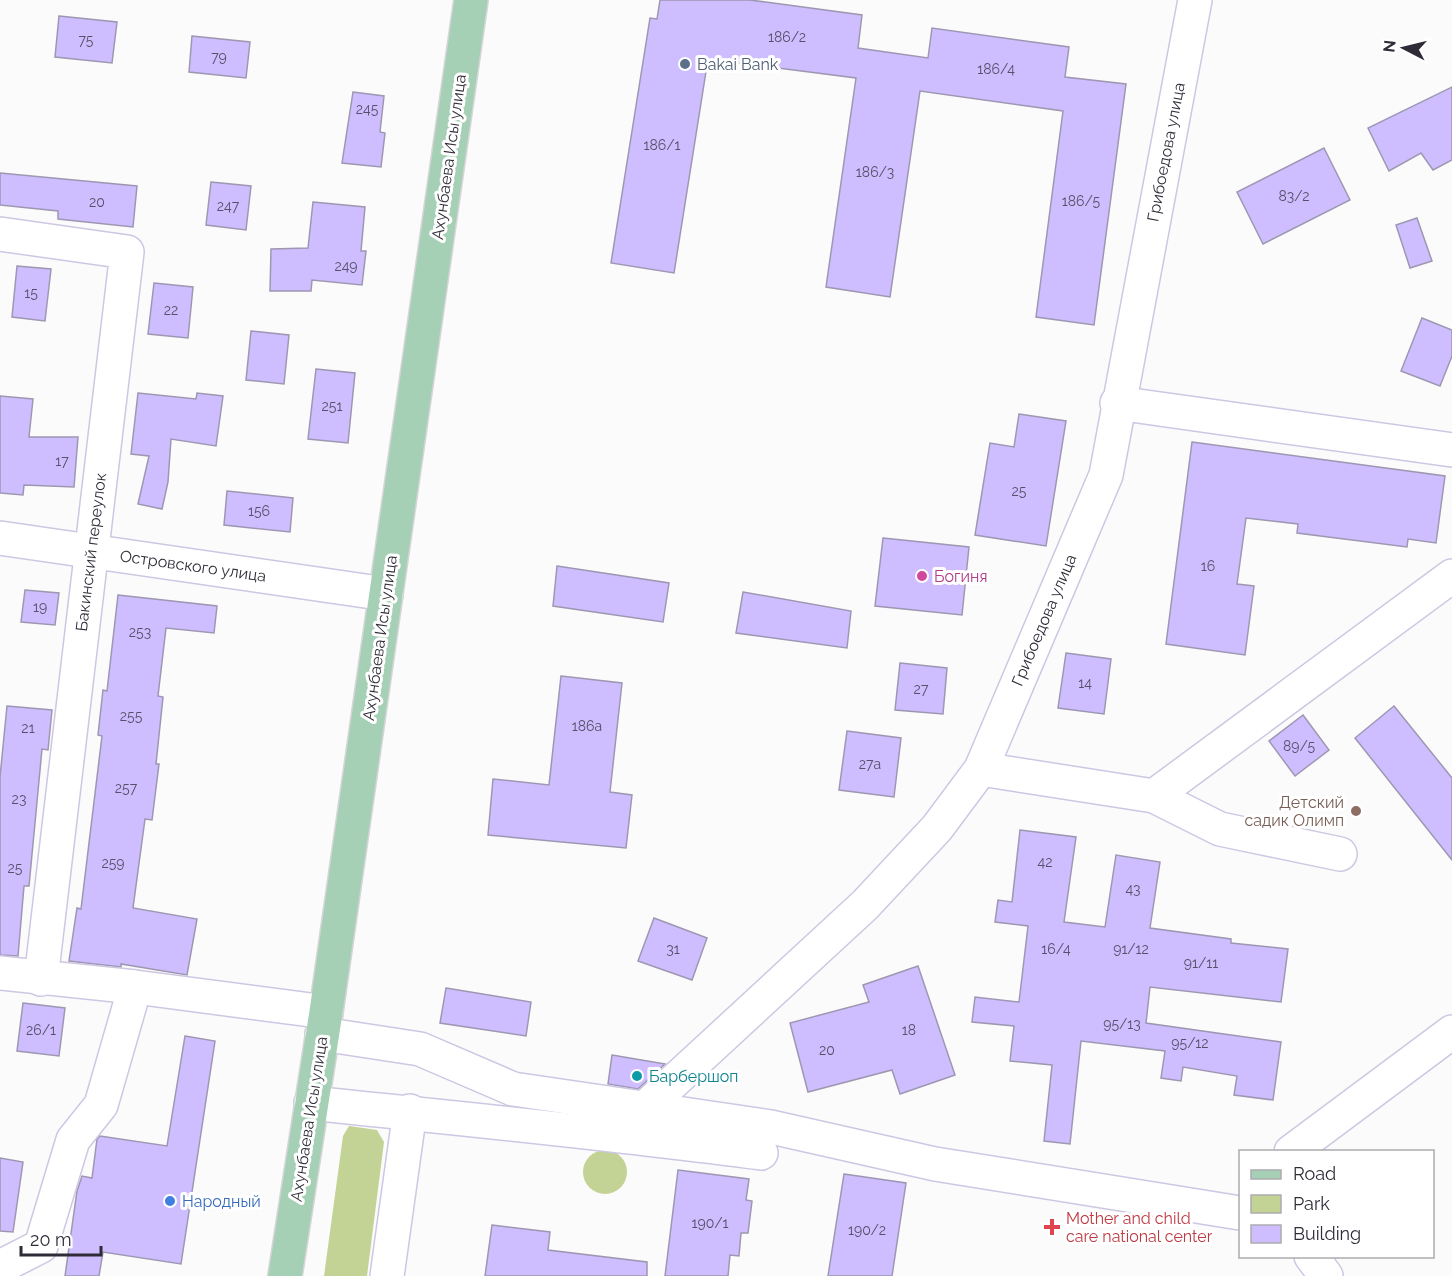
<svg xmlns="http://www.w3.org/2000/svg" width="1452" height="1276" font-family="Raleway,sans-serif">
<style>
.green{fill:#c3d295}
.building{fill:#cfbeff;stroke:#9e97b2;stroke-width:1.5}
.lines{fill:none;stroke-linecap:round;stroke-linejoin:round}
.minor-casing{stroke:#cec7e3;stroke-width:36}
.major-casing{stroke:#d5d5d7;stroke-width:36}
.minor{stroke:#fff;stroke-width:33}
.major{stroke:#a6d0b5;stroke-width:33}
.service-dot{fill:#5c6f8a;stroke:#fff;stroke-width:2}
.hotel-dot{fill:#d1479c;stroke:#fff;stroke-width:2}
.education-dot{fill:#8d6e63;stroke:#fff;stroke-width:2}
.culture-dot{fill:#0f9aa8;stroke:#fff;stroke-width:2}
.shop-dot{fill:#3f7fe0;stroke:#fff;stroke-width:2}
.health-dot{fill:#e0444e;stroke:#fff;stroke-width:2}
.labels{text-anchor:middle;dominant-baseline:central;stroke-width:6;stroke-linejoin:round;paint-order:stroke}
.number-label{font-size:14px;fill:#575069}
.service-label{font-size:16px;fill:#4e5e75;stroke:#fff;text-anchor:start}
.street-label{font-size:16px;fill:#2f2c37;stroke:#fff}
.hotel-label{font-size:16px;fill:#b23c85;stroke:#fff;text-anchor:start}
.education-label{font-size:16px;fill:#785e54;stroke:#fff;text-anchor:end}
.culture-label{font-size:16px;fill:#0d838f;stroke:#fff;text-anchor:start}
.shop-label{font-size:16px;fill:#366cbe;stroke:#fff;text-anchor:start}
.health-label{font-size:16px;fill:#be3a42;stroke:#fff;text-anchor:start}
</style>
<rect width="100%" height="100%" fill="#fbfbfb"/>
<g class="green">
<path d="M349 1126 377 1130 384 1142 367 1276H324L343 1136Z"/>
<circle cx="605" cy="1172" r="22"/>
</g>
<g class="building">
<path d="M660 0H750L862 15 858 48 928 58 932 28 1069 47 1065 77 1126 84 1094 325 1036 317 1063 111 920 91 890 297 826 287 856 78 708 59 674 273 611 263 650 18 657 19Z"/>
<path d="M59 16 117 22 112 63 55 57Z"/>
<path d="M192 36 250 42 246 78 189 72Z"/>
<path d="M1452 87V160L1433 170 1421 153 1389 171 1368 128Z"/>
<path d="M353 92 384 96 380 132 385 133 381 167 342 163Z"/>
<path d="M1324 148 1350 200 1263 244 1237 192Z"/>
<path d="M0 173 137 186 133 227 58 219V211L0 205Z"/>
<path d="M211 182 251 186 246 230 206 225Z"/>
<path d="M313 202 365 207 361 251H366L362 285 312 280 311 291H270L271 249 308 248Z"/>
<path d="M1417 218 1432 261 1410 268 1396 225Z"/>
<path d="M17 266 51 269 45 321 12 317Z"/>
<path d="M154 283 193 287 188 338 148 334Z"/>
<path d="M1422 318 1452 330V356L1440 386 1401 371Z"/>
<path d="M251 331 289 335 284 384 246 380Z"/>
<path d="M316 369 355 373 348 443 308 439Z"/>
<path d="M138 393 196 399 197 393 223 396 216 446 171 439 168 482 162 509 138 504 149 456 131 454Z"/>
<path d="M0 396 33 399 29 437H78L74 487 24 485 23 495 0 493Z"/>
<path d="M1019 414 1066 421 1046 546 975 535 990 443 1014 447Z"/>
<path d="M1192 442 1445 476 1436 543 1408 539 1407 547 1297 533 1298 524 1246 518 1237 584 1254 586 1245 655 1166 644Z"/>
<path d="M227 491 293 498 290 532 224 525Z"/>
<path d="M883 538 969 547 962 615 875 606Z"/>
<path d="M557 566 669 583 663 622 553 606Z"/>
<path d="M25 590 59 593 55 625 21 622Z"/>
<path d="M743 592 851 611 847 648 736 633Z"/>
<path d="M118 595 217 606 214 633 166 628 158 696 163 697 156 764H159L152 820 145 819 133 908 197 919 187 975 121 964V967L69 961 77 908 81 909 102 736 98 735 103 690 107 691Z"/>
<path d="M1066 653 1111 659 1104 714 1058 708Z"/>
<path d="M900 663 947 668 943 714 895 710Z"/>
<path d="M561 676 622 683 610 792 632 795 626 848 488 835 493 779 549 785Z"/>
<path d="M7 706 52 710 48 750 42 749 29 886H24L18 956 0 955V777Z"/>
<path d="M1394 706 1452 778V860L1355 738Z"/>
<path d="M1303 715 1329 750 1295 776 1269 741Z"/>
<path d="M847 731 901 738 894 797 839 790Z"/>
<path d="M1020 830 1076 837 1064 922 1105 927 1116 855 1160 862 1150 928 1231 939V943L1288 949 1281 1002 1150 987 1146 1023 1281 1042 1273 1100 1234 1095 1237 1076 1183 1067 1181 1081 1161 1078 1165 1051 1081 1041 1070 1144 1044 1141 1052 1065 1010 1061 1014 1026 972 1022 975 997 1019 1002 1028 926 995 922 998 900 1012 902Z"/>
<path d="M654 918 707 938 692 980 638 961Z"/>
<path d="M918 966 955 1075 900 1094 892 1070 808 1092 790 1023 869 1002 863 985Z"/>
<path d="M446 988 531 1002 526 1036 440 1023Z"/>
<path d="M23 1003 65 1008 59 1056 17 1051Z"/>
<path d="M185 1036 215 1041 181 1264 103 1252 99 1276H65L77 1191 82 1176 92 1178 97 1139 100 1136 167 1146Z"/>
<path d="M612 1055 665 1064 638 1089 608 1084Z"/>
<path d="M0 1158 23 1162 13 1232 0 1231Z"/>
<path d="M678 1170 749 1179 746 1200 752 1201 748 1233H741L739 1256 730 1255 728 1276H665Z"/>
<path d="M844 1174 906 1183 892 1276H828Z"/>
<path d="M492 1225 550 1232 548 1250 647 1262V1276H485Z"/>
</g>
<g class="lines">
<g class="minor-casing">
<g id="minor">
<path d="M0 234 127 252 41 979"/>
<path d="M1117 403 1452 450"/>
<path d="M0 538 386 594"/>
<path d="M981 769 1154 796 1452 576"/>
<path d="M1154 796 1220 829 1340 854"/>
<path d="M0 973 135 987 326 1012"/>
<path d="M322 1034 420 1049 513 1089 771 1127 935 1164 1240 1213"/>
<path d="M311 1103C461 1119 611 1133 761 1153"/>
<path d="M645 1108 865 905 937 828 981 769 1106 475 1195 0"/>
<path d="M1291 1152 1452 1032"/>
<path d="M1311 1256 1326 1276"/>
<path d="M0 1267 41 1246 73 1140 101 1105 135 987"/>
<path d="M387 1276 410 1111"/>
</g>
</g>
<g class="major-casing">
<path id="major" d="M285 1276 326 1012 471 0"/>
</g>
<use href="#minor" class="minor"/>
<use href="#major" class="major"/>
</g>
<circle class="service-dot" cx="685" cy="64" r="6"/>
<circle class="hotel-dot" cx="922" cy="576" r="6"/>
<circle class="education-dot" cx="1356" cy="811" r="6"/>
<circle class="culture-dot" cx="637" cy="1076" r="6"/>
<circle class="shop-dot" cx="170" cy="1201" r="6"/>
<path class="health-dot" d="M1049 1218h6v6h6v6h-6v6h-6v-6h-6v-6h6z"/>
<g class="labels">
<g class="number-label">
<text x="787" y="37">186/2</text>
<text x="86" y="40">75</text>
<text x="219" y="57">79</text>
<text x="996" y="69">186/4</text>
<text x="367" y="109">245</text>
<text x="662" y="145">186/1</text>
<text x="875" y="172">186/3</text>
<text x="1294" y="196">83/2</text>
<text x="1081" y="201">186/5</text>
<text x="97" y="202">20</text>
<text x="228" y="206">247</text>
<text x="346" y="266">249</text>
<text x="31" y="293">15</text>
<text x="171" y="310">22</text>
<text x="332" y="406">251</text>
<text x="62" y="461">17</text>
<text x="1019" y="491">25</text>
<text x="259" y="511">156</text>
<text x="1208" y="566">16</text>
<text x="40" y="607">19</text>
<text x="140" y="632">253</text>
<text x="1085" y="683">14</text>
<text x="921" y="689">27</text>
<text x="131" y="716">255</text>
<text x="587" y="726">186а</text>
<text x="28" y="728">21</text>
<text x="1299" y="746">89/5</text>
<text x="870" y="764">27а</text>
<text x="126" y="788">257</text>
<text x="19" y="799">23</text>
<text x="1045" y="862">42</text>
<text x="113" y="863">259</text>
<text x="15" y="868">25</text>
<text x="1133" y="889">43</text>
<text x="673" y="949">31</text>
<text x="1056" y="949">16/4</text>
<text x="1131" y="949">91/12</text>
<text x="1201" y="963">91/11</text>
<text x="1122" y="1024">95/13</text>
<text x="41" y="1030">26/1</text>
<text x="909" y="1030">18</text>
<text x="1190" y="1043">95/12</text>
<text x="827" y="1050">20</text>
<text x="710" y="1223">190/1</text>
<text x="867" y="1230">190/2</text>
</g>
<g class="service-label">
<text x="697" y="64">Bakai Bank</text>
</g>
<g class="street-label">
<text transform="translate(1166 152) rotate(-79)">Грибоедова улица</text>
<text transform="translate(449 157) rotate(-82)">Ахунбаева Исы улица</text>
<text transform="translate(91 552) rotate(-83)">Бакинский переулок</text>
<text transform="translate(193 566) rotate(8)">Островского улица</text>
<text transform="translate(1044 620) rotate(-67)">Грибоедова улица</text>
<text transform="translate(380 638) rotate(-82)">Ахунбаева Исы улица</text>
<text transform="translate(309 1119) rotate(-81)">Ахунбаева Исы улица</text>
</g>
<g class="hotel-label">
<text x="934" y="576">Богиня</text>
</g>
<g class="education-label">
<text x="1344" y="802">Детский<tspan x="1344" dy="18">садик Олимп</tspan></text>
</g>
<g class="culture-label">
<text x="649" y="1076">Барбершоп</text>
</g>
<g class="shop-label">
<text x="182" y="1201">Народный</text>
</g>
<g class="health-label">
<text x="1066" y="1218">Mother and child<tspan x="1066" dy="18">care national center</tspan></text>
</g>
</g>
<rect x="1239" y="1150" width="195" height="108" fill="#ffffff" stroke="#acabaf" stroke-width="1.5"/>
<rect x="1251" y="1170" width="30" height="9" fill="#a6d0b5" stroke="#acabaf" stroke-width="1.5"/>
<text x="1293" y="1180" font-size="18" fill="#2f2c37">Road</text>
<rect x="1251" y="1195" width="30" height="18" fill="#c3d295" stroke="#acabaf" stroke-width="1.5"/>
<text x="1293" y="1210" font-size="18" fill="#2f2c37">Park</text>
<rect x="1251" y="1225" width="30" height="18" fill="#cfbeff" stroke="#acabaf" stroke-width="1.5"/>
<text x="1293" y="1240" font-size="18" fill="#2f2c37">Building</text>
<g transform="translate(1404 48) rotate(277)" stroke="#ffffff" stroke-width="4.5" paint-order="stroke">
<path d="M0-4.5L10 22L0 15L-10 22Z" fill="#2f2c37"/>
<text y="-9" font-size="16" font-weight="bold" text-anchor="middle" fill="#2f2c37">N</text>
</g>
<path d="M21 1246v9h80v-9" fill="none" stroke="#2f2c37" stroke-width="3"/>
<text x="30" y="1246" font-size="18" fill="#2f2c37" stroke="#ffffff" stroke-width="4.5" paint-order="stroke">20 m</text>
</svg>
